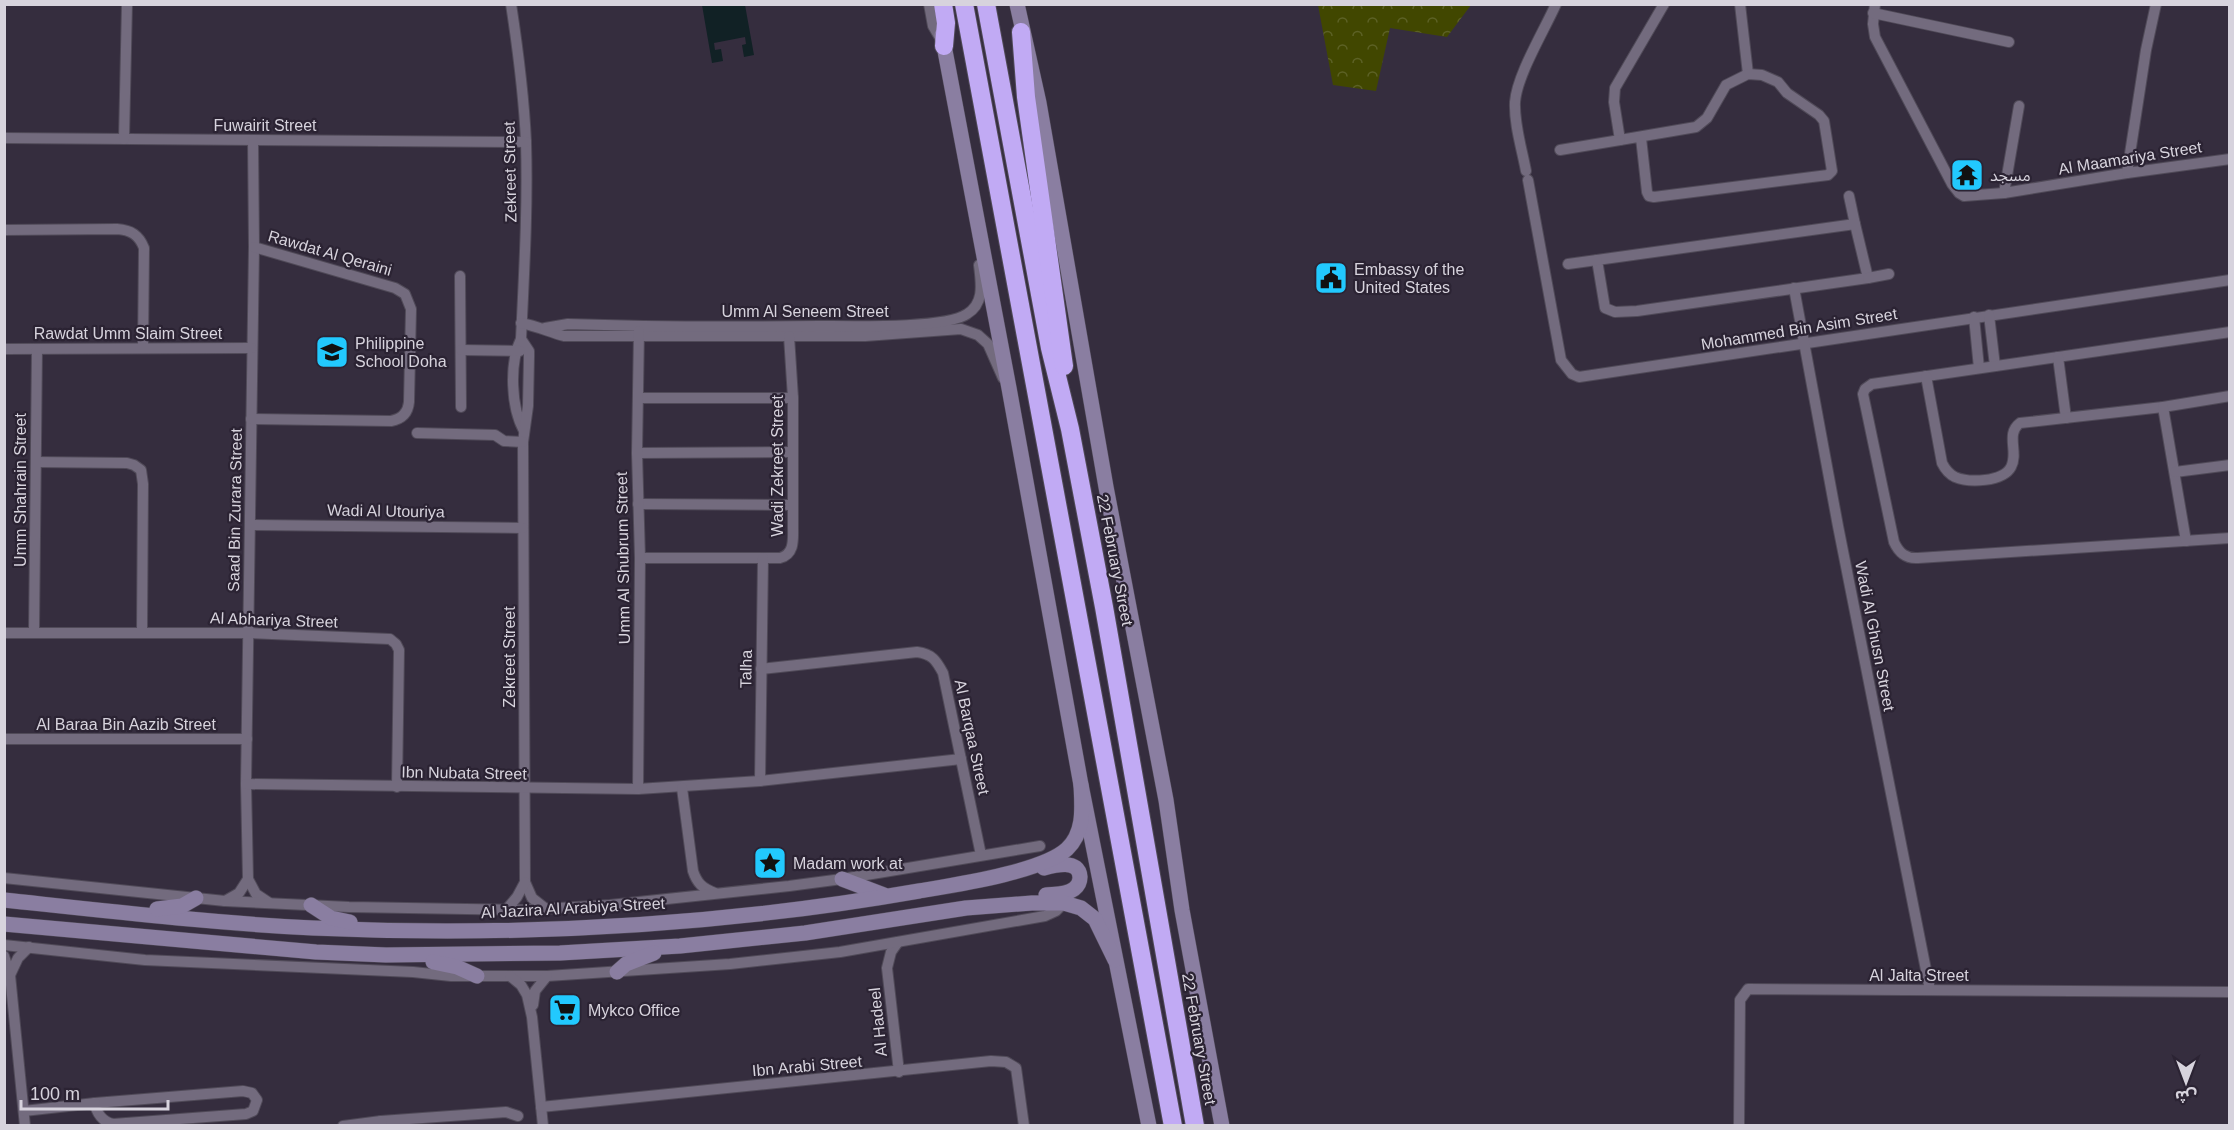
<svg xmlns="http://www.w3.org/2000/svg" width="2234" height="1130" font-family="Helvetica,'Noto Sans Arabic',sans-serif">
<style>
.forest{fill:url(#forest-crowns)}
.water{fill:#112125}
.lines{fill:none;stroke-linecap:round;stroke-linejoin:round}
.minor-casing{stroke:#504a58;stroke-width:12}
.secondary-casing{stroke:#504a58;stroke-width:16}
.motorway-casing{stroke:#504a58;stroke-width:20}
.minor{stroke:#736b7e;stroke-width:10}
.secondary{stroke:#8a7ea1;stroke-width:15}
.motorway{stroke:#c1aaf4;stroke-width:18}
.labels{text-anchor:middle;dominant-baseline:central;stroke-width:4.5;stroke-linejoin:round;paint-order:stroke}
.street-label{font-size:16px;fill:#d7d3dd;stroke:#2b2333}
.poi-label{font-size:16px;fill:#d7d3dd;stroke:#2b2333;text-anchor:start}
</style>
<defs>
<pattern id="forest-crowns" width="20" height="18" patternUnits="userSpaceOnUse" patternTransform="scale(1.5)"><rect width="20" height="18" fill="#414700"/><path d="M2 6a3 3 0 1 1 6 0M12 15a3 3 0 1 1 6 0" fill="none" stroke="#5c6125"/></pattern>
</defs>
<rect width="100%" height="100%" fill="#352d3e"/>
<path class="forest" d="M1318 5V4L1471 5 1447 37 1390 28 1376 91 1333 85Z"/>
<path class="water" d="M702 5H745L754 55 744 57 742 45 746 44 745 37 714 43 715 50 721 49 723 61 712 63Z"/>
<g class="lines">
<g class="minor-casing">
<g id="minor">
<path d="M511 4C518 50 524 96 526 142 528 208 524 274 521 339 509 363 511 408 524 431"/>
<path d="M929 4 933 26 943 43"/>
<path d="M1740 4 1748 74"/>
<path d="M1875 4 1873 24 1875 37 1952 184 1959 193 1964 196 2004 193 2127 173 2230 159"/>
<path d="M1873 13 2009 42"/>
<path d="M4 138 526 142"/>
<path d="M1641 138 1647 192 1649 196 1654 197 1828 175 1832 171 1824 121 1819 115 1787 93 1778 82 1762 75 1748 74 1726 85 1707 118 1696 127 1620 140 1614 102 1615 88 1664 4"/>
<path d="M124 139 127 4"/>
<path d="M253 140 254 247 246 784 248 879 256 894 268 902"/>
<path d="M1560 150 1620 140"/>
<path d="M1526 171C1522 149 1514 125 1515 102 1517 75 1544 31 1556 4"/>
<path d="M2127 173 2146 50 2156 4"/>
<path d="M1528 180 1561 360 1572 374 1579 377 2230 280"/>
<path d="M2004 193 2019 106"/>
<path d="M1849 196 1855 224"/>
<path d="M1855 224 1868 278 1637 311 1615 312 1605 308 1597 260Z"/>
<path d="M4 230 117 229C131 230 139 235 144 248L143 348"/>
<path d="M1568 264 1597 260"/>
<path d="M460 276 461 407"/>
<path d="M1868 278 1889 274"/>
<path d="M1794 288 1838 526 1930 990"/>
<path d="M1989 315 1995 366"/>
<path d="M1974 317 1979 368"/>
<path d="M521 323C537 326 549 332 564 336H865L961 329 978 335 988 344 1003 378"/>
<path d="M545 328 568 324C652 327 735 327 819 326 848 326 946 329 967 314 985 303 981 283 979 265"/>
<path d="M2230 332 1872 384 1865 389 1863 394 1894 542C1899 553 1906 559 1918 558L2230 538"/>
<path d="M521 339 529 351V357L528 406 523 442 525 882 532 898 546 909"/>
<path d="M4 349 252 348"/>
<path d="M461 350 520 351"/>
<path d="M2058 357 2066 418"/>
<path d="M1926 376 1942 463C1945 469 1949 474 1955 477 1969 483 2003 482 2011 467 2019 452 2005 434 2020 423L2163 407 2230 396"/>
<path d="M638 398H793"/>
<path d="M2163 407 2186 541"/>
<path d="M251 419 391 421C402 419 408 413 409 402L411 309 405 294 395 288 254 247"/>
<path d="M417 433 495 435 504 441 523 442"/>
<path d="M637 453 793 452"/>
<path d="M36 462 127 463 134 465 141 470 143 484 142 632"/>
<path d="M2175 472 2230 465"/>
<path d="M638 504 793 505"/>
<path d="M250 525 523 528"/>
<path d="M640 558H780C795 554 793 539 793 526V398L789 336"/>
<path d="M34 632 37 349"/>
<path d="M4 633H249L390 639 396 644 399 650 397 787"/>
<path d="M761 669 917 652C932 654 936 660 943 673L981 855"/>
<path d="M4 739H247"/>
<path d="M760 781 763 558"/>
<path d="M246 784 638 789 760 781 961 759"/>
<path d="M682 788 693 871C697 883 702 888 715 893"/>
<path d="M638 789 640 558 637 453 639 331"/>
<path d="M4 878 225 901 349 907 525 910 610 905 789 886 842 879 1040 846"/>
<path d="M225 901 239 893 248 879"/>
<path d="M506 910 517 897 525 882"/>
<path d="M898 942 891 952 887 968 899 1072"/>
<path d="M4 945 145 960 413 972 451 976H547L730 964 840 952 1045 916 1056 911 1064 903"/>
<path d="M4 956 10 975 25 1126"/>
<path d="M10 975 18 958 29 947"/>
<path d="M510 976 521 985 527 995 532 1017 543 1126"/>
<path d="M533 1005 535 991 547 976"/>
<path d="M243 1091 252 1093 257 1100 253 1111 246 1114 113 1124C103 1122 96 1113 95 1103Z"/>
<path d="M541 1107 991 1061 1006 1062 1016 1068 1024 1126"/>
<path d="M24 1111 95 1103"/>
<path d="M381 1121 506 1112 518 1116"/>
<path d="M343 1126 381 1121 382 1126"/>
<path d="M1739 1126 1740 1000 1748 989 2230 992"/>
</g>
</g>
<g class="secondary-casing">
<g id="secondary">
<path d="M1017 4 1039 103 1106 487 1166 800 1182 910 1222 1126"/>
<path d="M942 35 1009 388 1081 785 1149 1126"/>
<path d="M1044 868C1055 865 1079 859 1080 877 1080 882 1078 886 1074 889 1066 895 1055 894 1046 895"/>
<path d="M842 879 884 895"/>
<path d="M4 900C107 911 210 923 313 928 515 937 719 926 919 891 954 885 1042 872 1067 849 1085 832 1082 807 1081 785"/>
<path d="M311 905 331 918 350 922"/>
<path d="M157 909 182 906 196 898"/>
<path d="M4 924 316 952 386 955 560 953 680 946 805 933 966 908 1032 903H1064L1081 908 1095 919 1115 960"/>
<path d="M433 962 457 967 477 976"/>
<path d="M617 972 626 964 654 953"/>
</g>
</g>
<g class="motorway-casing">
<g id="motorway">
<path d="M943 4 946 23 944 46"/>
<path d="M964 4 1173 1126"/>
<path d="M986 4 1050 348 1070 429 1104 607 1195 1126"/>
<path d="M1021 32 1026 97 1064 366"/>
</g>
</g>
<use href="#minor" class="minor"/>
<use href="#secondary" class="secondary"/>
<use href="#motorway" class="motorway"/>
</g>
<defs>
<g id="temple-square" transform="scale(1.725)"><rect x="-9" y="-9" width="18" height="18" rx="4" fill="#22c9fe" stroke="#2b2333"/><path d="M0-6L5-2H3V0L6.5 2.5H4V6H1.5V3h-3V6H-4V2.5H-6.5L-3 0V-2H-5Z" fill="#111"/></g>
<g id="civic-square" transform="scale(1.725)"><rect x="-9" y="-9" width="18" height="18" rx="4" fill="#22c9fe" stroke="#2b2333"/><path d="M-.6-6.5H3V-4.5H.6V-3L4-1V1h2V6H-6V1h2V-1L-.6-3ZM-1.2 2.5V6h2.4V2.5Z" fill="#111"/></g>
<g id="school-square" transform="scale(1.725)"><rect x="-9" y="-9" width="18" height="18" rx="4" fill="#22c9fe" stroke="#2b2333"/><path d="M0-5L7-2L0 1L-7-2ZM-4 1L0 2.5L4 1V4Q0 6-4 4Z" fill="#111"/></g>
<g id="sight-square" transform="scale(1.725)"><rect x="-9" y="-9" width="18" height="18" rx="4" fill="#22c9fe" stroke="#2b2333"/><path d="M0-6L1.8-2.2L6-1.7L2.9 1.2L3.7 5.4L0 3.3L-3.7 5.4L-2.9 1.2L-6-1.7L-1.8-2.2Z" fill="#111"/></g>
<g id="supermarket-square" transform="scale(1.725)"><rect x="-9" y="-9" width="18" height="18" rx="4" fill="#22c9fe" stroke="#2b2333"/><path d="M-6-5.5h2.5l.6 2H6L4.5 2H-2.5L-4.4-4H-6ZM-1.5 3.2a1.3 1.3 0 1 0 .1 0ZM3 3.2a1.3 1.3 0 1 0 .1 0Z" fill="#111"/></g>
</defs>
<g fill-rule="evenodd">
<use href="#temple-square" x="1967" y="175"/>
<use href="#civic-square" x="1331" y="278"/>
<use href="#school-square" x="332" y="352"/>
<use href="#sight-square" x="770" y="863"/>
<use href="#supermarket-square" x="565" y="1010"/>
</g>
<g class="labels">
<g class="street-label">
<text x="265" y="125">Fuwairit Street</text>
<text transform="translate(2130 158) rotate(-9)">Al Maamariya Street</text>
<text transform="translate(510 172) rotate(-91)">Zekreet Street</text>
<text transform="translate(330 253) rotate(16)">Rawdat Al Qeraini</text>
<text x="805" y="311">Umm Al Seneem Street</text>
<text transform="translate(1799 329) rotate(-9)">Mohammed Bin Asim Street</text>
<text x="128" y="333">Rawdat Umm Slaim Street</text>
<text transform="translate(777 466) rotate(-90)">Wadi Zekreet Street</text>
<text transform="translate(20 490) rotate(-90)">Umm Shahrain Street</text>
<text transform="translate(235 510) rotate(-89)">Saad Bin Zurara Street</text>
<text transform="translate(386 511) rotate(1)">Wadi Al Utouriya</text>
<text transform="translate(623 558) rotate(-91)">Umm Al Shubrum Street</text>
<text transform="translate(1115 560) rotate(79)">22 February Street</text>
<text transform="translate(274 620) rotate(2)">Al Abhariya Street</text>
<text transform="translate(1875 636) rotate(79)">Wadi Al Ghusn Street</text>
<text transform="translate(509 657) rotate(-90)">Zekreet Street</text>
<text transform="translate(746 669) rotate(-89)">Talha</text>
<text x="126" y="724">Al Baraa Bin Aazib Street</text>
<text transform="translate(972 737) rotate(78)">Al Barqaa Street</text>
<text transform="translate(464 773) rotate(1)">Ibn Nubata Street</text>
<text transform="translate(573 908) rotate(-3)">Al Jazira Al Arabiya Street</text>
<text x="1919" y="975">Al Jalta Street</text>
<text transform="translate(878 1022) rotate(-96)">Al Hadeel</text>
<text transform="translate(1199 1039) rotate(80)">22 February Street</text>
<text transform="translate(807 1066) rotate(-5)">Ibn Arabi Street</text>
</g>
<g class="poi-label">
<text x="1990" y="175">مسجد</text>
<text x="1354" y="269">Embassy of the<tspan x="1354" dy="18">United States</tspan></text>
<text x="355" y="343">Philippine<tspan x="355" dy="18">School Doha</tspan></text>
<text x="793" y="863">Madam work at</text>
<text x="588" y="1010">Mykco Office</text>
</g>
</g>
<rect width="2234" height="1130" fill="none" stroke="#d7d3dd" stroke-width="12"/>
<g transform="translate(2186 1082) rotate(180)" stroke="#2b2333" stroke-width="4.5" paint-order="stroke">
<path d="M0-4.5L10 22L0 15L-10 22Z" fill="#d7d3dd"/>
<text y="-9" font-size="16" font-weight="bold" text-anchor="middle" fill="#d7d3dd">ش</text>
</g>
<path d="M21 1100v9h147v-9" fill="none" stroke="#d7d3dd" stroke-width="3"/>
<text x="30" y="1100" font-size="18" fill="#d7d3dd" stroke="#2b2333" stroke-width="4.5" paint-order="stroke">100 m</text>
</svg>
